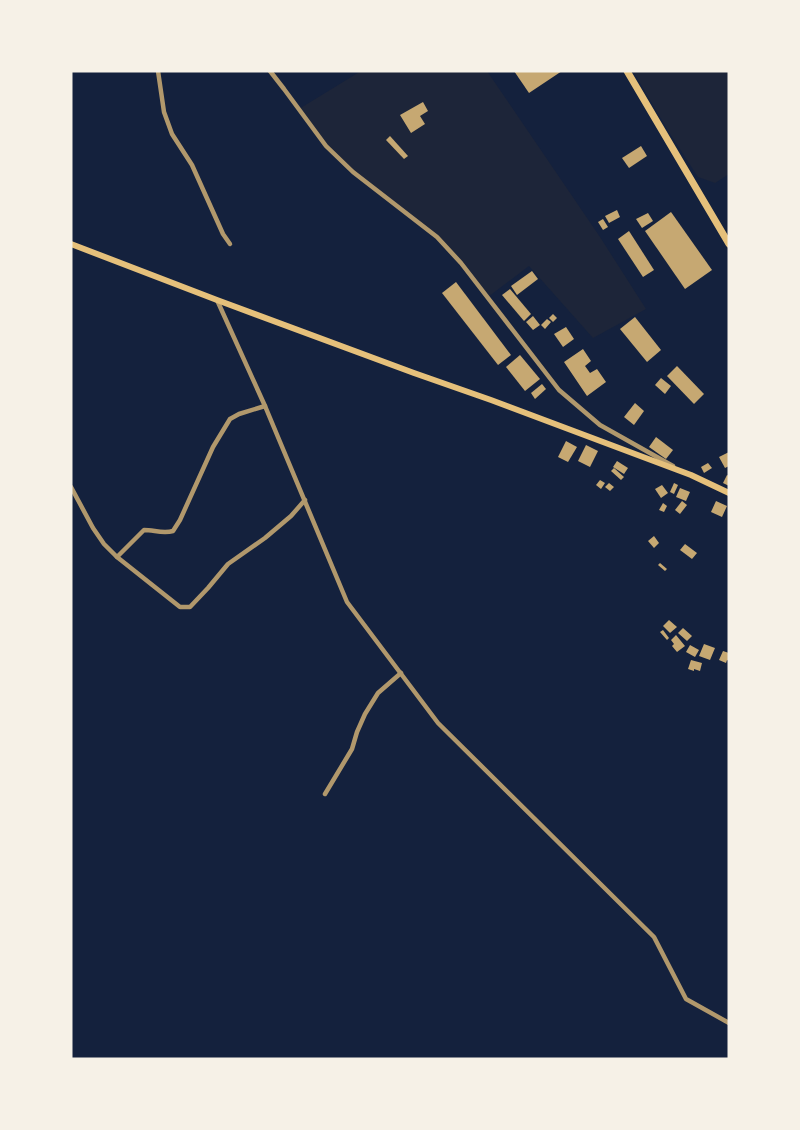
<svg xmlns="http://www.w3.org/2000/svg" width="800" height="1130" font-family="'Public Sans',sans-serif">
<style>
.green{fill:#1d2539}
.building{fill:#c6a872}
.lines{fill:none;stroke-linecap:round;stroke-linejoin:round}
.minor{stroke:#b1986c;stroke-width:4.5}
.secondary{stroke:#e5c07b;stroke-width:6}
.primary{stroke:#e5c07b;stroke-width:7}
</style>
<rect width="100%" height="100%" fill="#14213d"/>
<g class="green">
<path d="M361 71H487L600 237 646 309 593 338 529 266 488 297 437 237 353 172 326 146 299 109Z"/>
<path d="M633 71H729V174L715 183 698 177 667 129Z"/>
</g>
<g class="building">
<path d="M514 71H562L529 93Z"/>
<path d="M423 102 428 111 420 116 425 124 411 133 400 115Z"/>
<path d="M390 136 408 156 404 159 386 140Z"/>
<path d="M641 146 647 156 629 168 622 158Z"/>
<path d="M617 210 620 217 609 223 605 216Z"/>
<path d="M671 212 712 270 685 289 645 231Z"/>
<path d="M648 213 653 221 642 228 636 219Z"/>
<path d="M603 219 608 227 603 230 598 222Z"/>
<path d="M629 231 654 270 643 277 618 239Z"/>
<path d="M532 271 538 279 517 295 511 286Z"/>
<path d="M456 282 511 355 498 365 442 293Z"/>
<path d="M510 289 531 314 524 321 502 295Z"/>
<path d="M553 314 557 318 553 322 549 318Z"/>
<path d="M533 316 540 325 533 330 526 322Z"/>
<path d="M635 317 661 350 647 362 620 329Z"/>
<path d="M547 319 551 322 545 329 541 325Z"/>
<path d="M566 327 574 339 563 347 554 334Z"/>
<path d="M583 349 591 361 585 366 590 373 597 369 606 382 587 396 564 362Z"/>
<path d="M520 355 540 379 525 391 506 367Z"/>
<path d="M677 366 704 394 694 404 667 376Z"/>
<path d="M661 378 671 386 665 394 655 385Z"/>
<path d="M542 384 546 389 535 399 531 393Z"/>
<path d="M635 403 644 411 634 425 624 417Z"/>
<path d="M656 437 673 450 666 459 649 447Z"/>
<path d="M566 441 577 447 568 462 558 457Z"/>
<path d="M586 445 598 451 590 467 578 461Z"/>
<path d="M729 452V466L725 468 719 457Z"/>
<path d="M617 461 628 468 624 474 613 467Z"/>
<path d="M708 463 712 468 704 473 701 467Z"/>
<path d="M614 468 624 477 621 480 611 471Z"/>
<path d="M727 475 729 476V486L723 483Z"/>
<path d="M600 480 605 483 601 489 596 485Z"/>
<path d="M609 483 614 487 610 491 605 487Z"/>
<path d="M674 483 678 485 674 494 670 492Z"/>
<path d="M662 485 668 493 661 498 655 489Z"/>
<path d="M680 488 690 492 686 501 676 497Z"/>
<path d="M682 501 687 505 680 514 675 510Z"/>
<path d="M716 501 727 506 722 517 711 512Z"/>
<path d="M663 503 667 506 664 512 659 510Z"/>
<path d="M654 536 659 543 654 548 648 541Z"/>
<path d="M685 544 697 553 692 559 680 550Z"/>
<path d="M660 563 667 569 665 571 658 565Z"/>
<path d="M669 620 677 627 670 633 663 626Z"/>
<path d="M683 628 692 636 687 641 678 633Z"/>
<path d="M663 630 669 638 667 640 660 632Z"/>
<path d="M676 635 685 646 677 652 672 646 674 644 671 640Z"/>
<path d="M704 644 715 648 710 660 699 656Z"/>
<path d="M690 645 699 650 695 657 686 652Z"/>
<path d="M723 651 729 653V661L727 660 726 663 719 660Z"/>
<path d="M691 660 702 663 700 671 694 669V671L688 669Z"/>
</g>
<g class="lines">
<g class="minor">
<path d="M158 71 164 112 172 134 192 165 223 234 230 244"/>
<path d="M270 71 284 89 326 146 353 172 437 237 461 263 559 390 600 425 673 466"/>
<path d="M217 300 265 406 347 602 438 723 654 937 686 999 729 1023"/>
<path d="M71 487 93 528 104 544 117 557 180 607H190L208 588 228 564 265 538 291 516 305 500"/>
<path d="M117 557 144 530C154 530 163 534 173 531L180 520 213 447 230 419 239 414 265 406"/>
<path d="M325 794 352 749 357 732 365 714 378 693 401 673"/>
</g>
<path class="secondary" d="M71 244 217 300 414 373 491 400 691 475 729 493"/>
<path class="primary" d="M627 71 729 244"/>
</g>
<rect width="800" height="1130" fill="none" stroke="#f6f1e7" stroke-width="145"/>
</svg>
